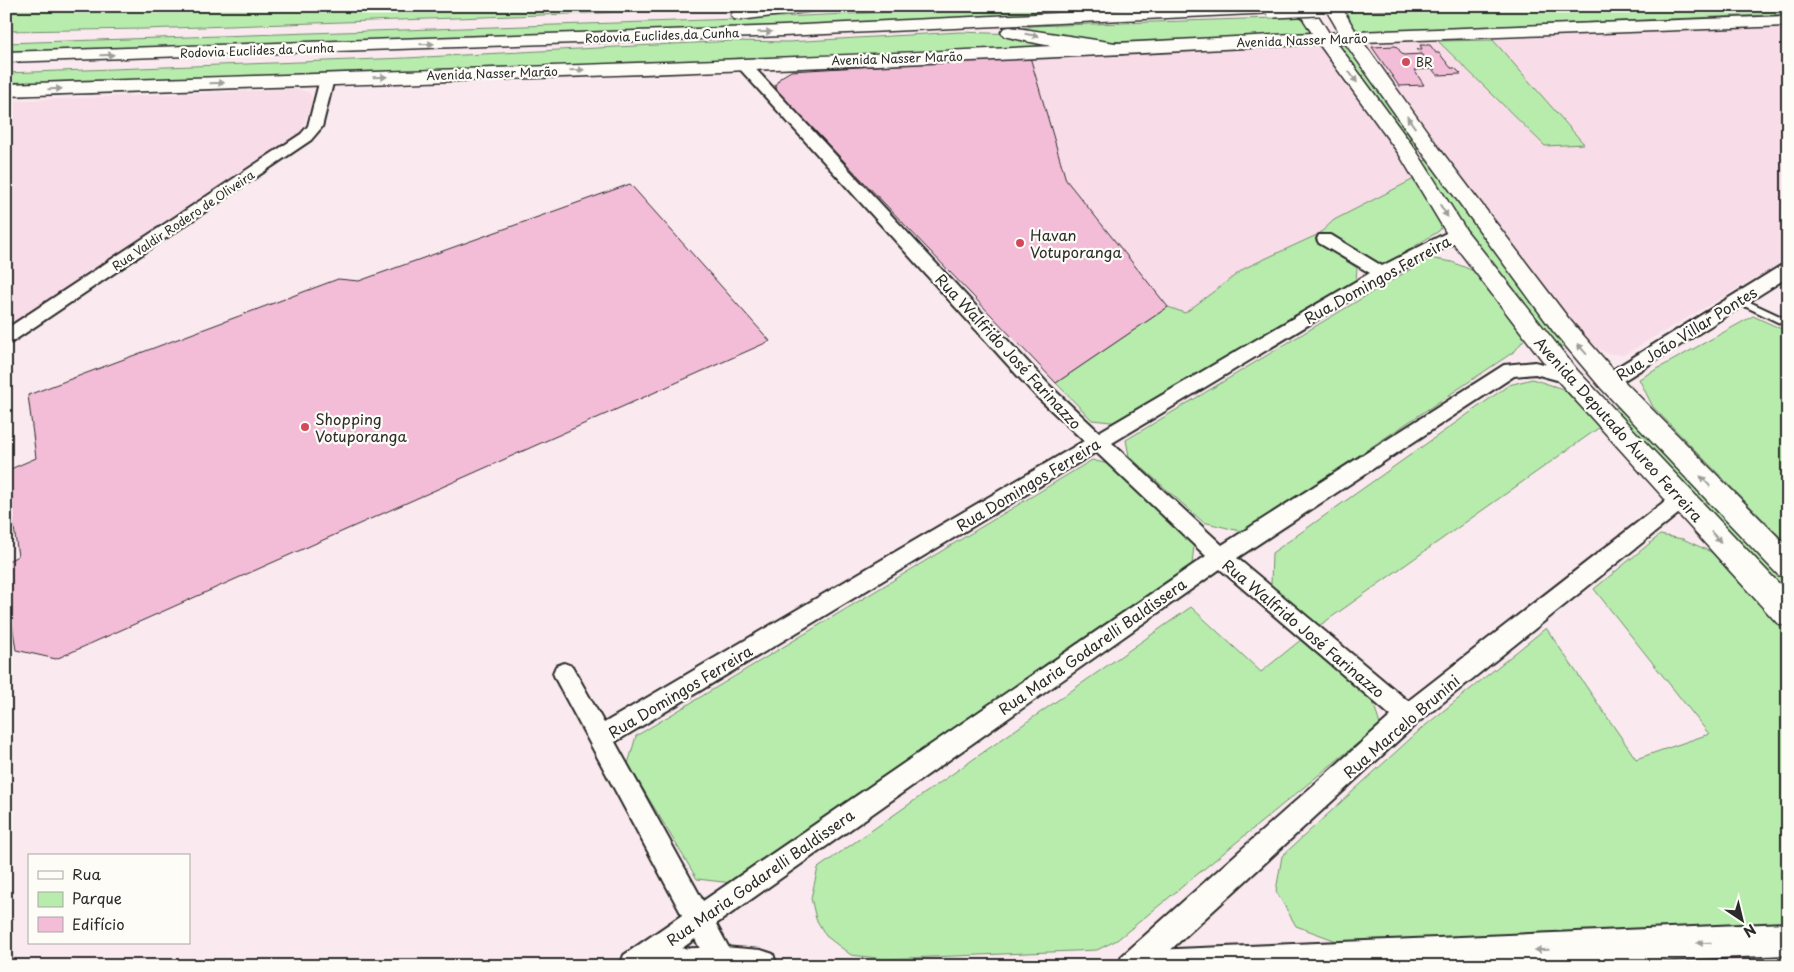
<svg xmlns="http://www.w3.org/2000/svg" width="1794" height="972" font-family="'Playpen Sans',sans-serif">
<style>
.built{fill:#f8dce7}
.green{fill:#b7ecad;stroke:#718c6c}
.building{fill:#f3bdd8;stroke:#2b2b2b}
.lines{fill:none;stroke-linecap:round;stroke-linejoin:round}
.service-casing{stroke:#2b2b2b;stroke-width:4}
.minor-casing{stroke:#2b2b2b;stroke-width:4}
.tertiary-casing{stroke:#2b2b2b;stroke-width:4}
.secondary-casing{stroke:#2b2b2b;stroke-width:3}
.motorway-casing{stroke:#2b2b2b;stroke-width:3}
.service{fill:#fdfcf7;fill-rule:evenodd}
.minor{fill:#fdfcf7;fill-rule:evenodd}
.tertiary{fill:#fdfcf7;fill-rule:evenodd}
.secondary{fill:#fdfcf7;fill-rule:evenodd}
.motorway{fill:#fdfcf7;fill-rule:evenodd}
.motorway-bridge-casing{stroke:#2b2b2b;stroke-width:22;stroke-linecap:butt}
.motorway-bridge{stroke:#fdfcf7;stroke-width:19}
.oneway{fill:#9e9e9b}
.poi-dot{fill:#d1495b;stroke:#fdfcf7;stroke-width:2}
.labels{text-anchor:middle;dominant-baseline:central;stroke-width:4.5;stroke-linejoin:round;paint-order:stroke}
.far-street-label{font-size:12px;fill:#2b2b2b;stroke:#fdfcf7}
.far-poi-label{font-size:12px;fill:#2b2b2b;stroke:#fdfcf7;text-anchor:start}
.poi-label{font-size:15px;fill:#2b2b2b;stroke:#fdfcf7;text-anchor:start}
.street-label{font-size:15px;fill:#2b2b2b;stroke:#fdfcf7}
</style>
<rect width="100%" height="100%" fill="#fae9ee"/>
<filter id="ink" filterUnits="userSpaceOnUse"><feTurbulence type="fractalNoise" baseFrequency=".02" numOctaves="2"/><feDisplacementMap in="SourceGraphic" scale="10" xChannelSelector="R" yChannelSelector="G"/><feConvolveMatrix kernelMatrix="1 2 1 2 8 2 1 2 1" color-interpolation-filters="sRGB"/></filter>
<g filter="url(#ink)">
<g class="built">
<path d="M1788 25V259L1623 355 1607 353 1588 343 1365 46 1368 42 1438 41 1545 146 1584 144 1493 40 1673 29Z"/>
<path d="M1315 44 1326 49 1414 179 1334 220 1319 234 1245 268 1185 313 1168 307 1066 180 1030 57Z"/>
<path d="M298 89 310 93 312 103 299 137 6 333V101Z"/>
</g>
<g class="green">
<path d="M6 6H712L654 11 144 29 6 31Z"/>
<path d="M1017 6H1222L929 21 6 54V43L738 19Z"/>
<path d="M1498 6H1788V14L1362 32 1355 28 1343 12Z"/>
<path d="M1304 17 1312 30 1306 34 1177 42H1113L1026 31 1023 28 1032 26Z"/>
<path d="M960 32 1016 34 1058 41 1052 47 989 51 6 88V73L406 58 732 41 788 42Z"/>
<path d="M1493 40 1584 144 1545 146 1438 41Z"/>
<path d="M1340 45H1348L1422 145 1418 148H1413L1339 47Z"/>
<path d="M1430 159 1565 343V346L1559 348 1552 344 1469 233 1421 162Z"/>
<path d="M1414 179 1444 223 1439 231 1388 263H1372L1330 237 1322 235 1316 239 1320 244 1357 268 1356 280 1120 423 1092 420 1056 383 1168 307 1185 313 1245 268 1319 234 1334 220Z"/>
<path d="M1429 258 1452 262 1481 274 1525 338 1515 351 1244 532 1203 522 1129 456 1126 440Z"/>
<path d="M1753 316 1788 332V545L1653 407 1639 379Z"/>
<path d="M1532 379 1563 389 1600 427 1319 626 1271 585 1272 553 1509 385Z"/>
<path d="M1622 407 1787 576 1788 583 1782 586 1765 577 1614 415 1615 408Z"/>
<path d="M1092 460 1112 465 1194 545 1192 565 732 883 697 879 628 764 636 736Z"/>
<path d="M1660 535 1683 539 1711 552 1788 635V927L1345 944 1296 926 1276 891 1282 856 1421 729 1546 628 1636 759 1709 734 1594 589Z"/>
<path d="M1191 607 1261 672 1302 639 1373 701 1380 725 1117 940 1097 950 885 959 851 955 826 936 816 919 811 898 818 868Z"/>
</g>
<g class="building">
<path d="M1420 45H1430L1436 53H1439L1451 68H1455L1461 74 1437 75 1432 69H1435L1417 49H1422Z"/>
<path d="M1396 46 1403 55 1422 54 1435 69 1414 70 1424 85 1399 86 1372 47Z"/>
<path d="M1030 57 1066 180 1168 307 1056 383 778 92 775 85 781 77 791 71Z"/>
<path d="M630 184 770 341 56 659 16 650 6 584V562L18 556 6 471 36 458 28 395 338 279 359 281Z"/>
</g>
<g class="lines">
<g class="service-casing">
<path id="service" d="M1739 297 1788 320V327L1736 302 1735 300Z"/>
</g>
<g class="minor-casing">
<g id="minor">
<path d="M744 61 749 62 1050 386 1099 432 1370 273 1319 243 1317 239 1319 235H1331L1382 266 1452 230H1464L1466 234 1464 238 1388 277 1112 443 1222 545 1504 365 1535 362 1574 371 1577 376 1574 381 1568 383 1535 374 1514 376 1237 558 1408 701 1674 494 1681 492 1688 494 1691 500 1688 506 1416 724 1153 966H1118L1122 956 1391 716 1220 569 716 924 737 963 736 966H709L695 939 657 966H620L624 955 682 915 556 680 553 673 556 666 564 663 572 666 604 723 1084 441 1036 396 739 68 737 65ZM1096 452 1206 556 703 901 615 742Z"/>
<path d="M327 75 334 79 322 127 311 140 12 342 6 344V329L301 134 308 126 320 79Z"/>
<path d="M1788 264V277L1615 386 1609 388 1603 386 1600 381 1603 376 1782 265Z"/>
</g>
</g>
<g class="tertiary-casing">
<g id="tertiary">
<path d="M1788 923V955L1541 966H1137L1141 954 1153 950Z"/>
<path d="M723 947 761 950 773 954 777 966H630L634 954 646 950Z"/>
</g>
</g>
<g class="secondary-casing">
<path id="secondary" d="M1295 6H1312L1329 33 1339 32 1324 6H1341L1356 32 1788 16V26L1363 42 1439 148 1569 319 1618 375 1788 547V578L1778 575 1600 387 1553 331 1425 156 1345 43H1337L1415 149 1466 230 1577 370 1788 593V627L1777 623 1559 382 1450 239 1399 154 1319 44C882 68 444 81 6 96V84C442 70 877 57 1312 33Z"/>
</g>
<g class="motorway-casing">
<g id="motorway">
<path d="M770 6H822L820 10 814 11 740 20 734 19 731 15 734 11Z"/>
<path d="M1202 6H1281L1283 8 1280 12 1274 13 783 36 6 62V52L783 26Z"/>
<path d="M1010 27 1122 44 1128 45 1131 49 1128 53C1108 58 1027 42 1004 36L1001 32 1004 28Z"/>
</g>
</g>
<use href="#service" class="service"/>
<use href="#minor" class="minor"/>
<use href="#tertiary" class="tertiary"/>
<use href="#secondary" class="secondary"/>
<use href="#motorway" class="motorway"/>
<g class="motorway-bridge-casing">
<path id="motorway-bridge" d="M1274 8 1318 6"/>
</g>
<use href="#motorway-bridge" class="motorway-bridge"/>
</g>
<defs><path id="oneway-solid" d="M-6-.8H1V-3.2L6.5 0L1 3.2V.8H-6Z" transform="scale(1.25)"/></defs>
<g class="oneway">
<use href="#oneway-solid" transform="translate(765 32) rotate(-2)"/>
<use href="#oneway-solid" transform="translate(1032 35) rotate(10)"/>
<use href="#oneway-solid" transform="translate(427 44) rotate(-2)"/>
<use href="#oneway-solid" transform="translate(107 55) rotate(-1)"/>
<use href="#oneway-solid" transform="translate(577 70) rotate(-2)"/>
<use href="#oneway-solid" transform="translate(380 77) rotate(-2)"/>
<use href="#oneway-solid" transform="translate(1353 77) rotate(54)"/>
<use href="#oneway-solid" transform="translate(217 83) rotate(-2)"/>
<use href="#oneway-solid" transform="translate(55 89) rotate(-2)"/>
<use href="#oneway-solid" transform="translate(1411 122) rotate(-125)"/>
<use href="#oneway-solid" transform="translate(1444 211) rotate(58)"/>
<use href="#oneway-solid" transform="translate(1582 349) rotate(-131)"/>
<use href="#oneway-solid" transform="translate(1705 481) rotate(-134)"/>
<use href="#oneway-solid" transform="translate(1716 537) rotate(47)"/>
<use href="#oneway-solid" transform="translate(1704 943) rotate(178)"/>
<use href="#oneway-solid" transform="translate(1542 950) rotate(178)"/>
</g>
</g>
<g class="poi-dot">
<circle cx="1406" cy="62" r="5"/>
<circle cx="1020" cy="243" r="5"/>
<circle cx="305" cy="427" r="5"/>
</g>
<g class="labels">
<g class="far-street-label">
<text transform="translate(662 35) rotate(-2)">Rodovia Euclides da Cunha</text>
<text transform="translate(1302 40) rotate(-2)">Avenida Nasser Marão</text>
<text transform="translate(257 50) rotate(-2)">Rodovia Euclides da Cunha</text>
<text transform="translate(897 58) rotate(-2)">Avenida Nasser Marão</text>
<text transform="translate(492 73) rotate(-2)">Avenida Nasser Marão</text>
<text transform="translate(183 220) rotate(-34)">Rua Valdir Rodero de Oliveira</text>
</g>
<g class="far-poi-label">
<text x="1416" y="62">BR</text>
</g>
<g class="poi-label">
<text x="1030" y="234">Havan<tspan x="1030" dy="17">Votuporanga</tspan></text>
<text x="315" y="418">Shopping<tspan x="315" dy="17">Votuporanga</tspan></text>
</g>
<g class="street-label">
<text transform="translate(1377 279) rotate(-29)">Rua Domingos Ferreira</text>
<text transform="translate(1686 333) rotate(-32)">Rua João Villar Pontes</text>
<text transform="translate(1009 351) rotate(47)">Rua Walfrido José Farinazzo</text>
<text transform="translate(1619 429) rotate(48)">Avenida Deputado Áureo Ferreira</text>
<text transform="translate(1028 484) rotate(-31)">Rua Domingos Ferreira</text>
<text transform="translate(1304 628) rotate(40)">Rua Walfrido José Farinazzo</text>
<text transform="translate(1092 646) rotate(-35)">Rua Maria Godarelli Baldissera</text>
<text transform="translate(680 691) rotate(-31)">Rua Domingos Ferreira</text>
<text transform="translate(1401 726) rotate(-41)">Rua Marcelo Brunini</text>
<text transform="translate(760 877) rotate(-35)">Rua Maria Godarelli Baldissera</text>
</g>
</g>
<rect width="1794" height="972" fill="none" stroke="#fdfcf7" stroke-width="25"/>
<rect x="12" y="12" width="1769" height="947" fill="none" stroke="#2b2b2b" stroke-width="2" filter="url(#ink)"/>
<rect x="28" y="854" width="162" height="90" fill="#fdfcf7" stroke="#a9a8a5"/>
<rect x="38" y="871" width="25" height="8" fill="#fdfcf7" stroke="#a9a8a5"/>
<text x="72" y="880" font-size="15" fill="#2b2b2b">Rua</text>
<rect x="38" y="892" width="25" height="15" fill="#b7ecad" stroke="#a9a8a5"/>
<text x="72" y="904" font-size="15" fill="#2b2b2b">Parque</text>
<rect x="38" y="917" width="25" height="15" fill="#f3bdd8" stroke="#a9a8a5"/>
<text x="72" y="930" font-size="15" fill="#2b2b2b">Edifício</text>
<g transform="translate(1742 920) rotate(145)" stroke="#fdfcf7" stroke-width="4" paint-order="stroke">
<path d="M0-4L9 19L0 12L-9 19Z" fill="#2b2b2b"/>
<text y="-8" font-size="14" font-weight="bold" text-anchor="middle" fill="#2b2b2b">N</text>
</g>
</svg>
